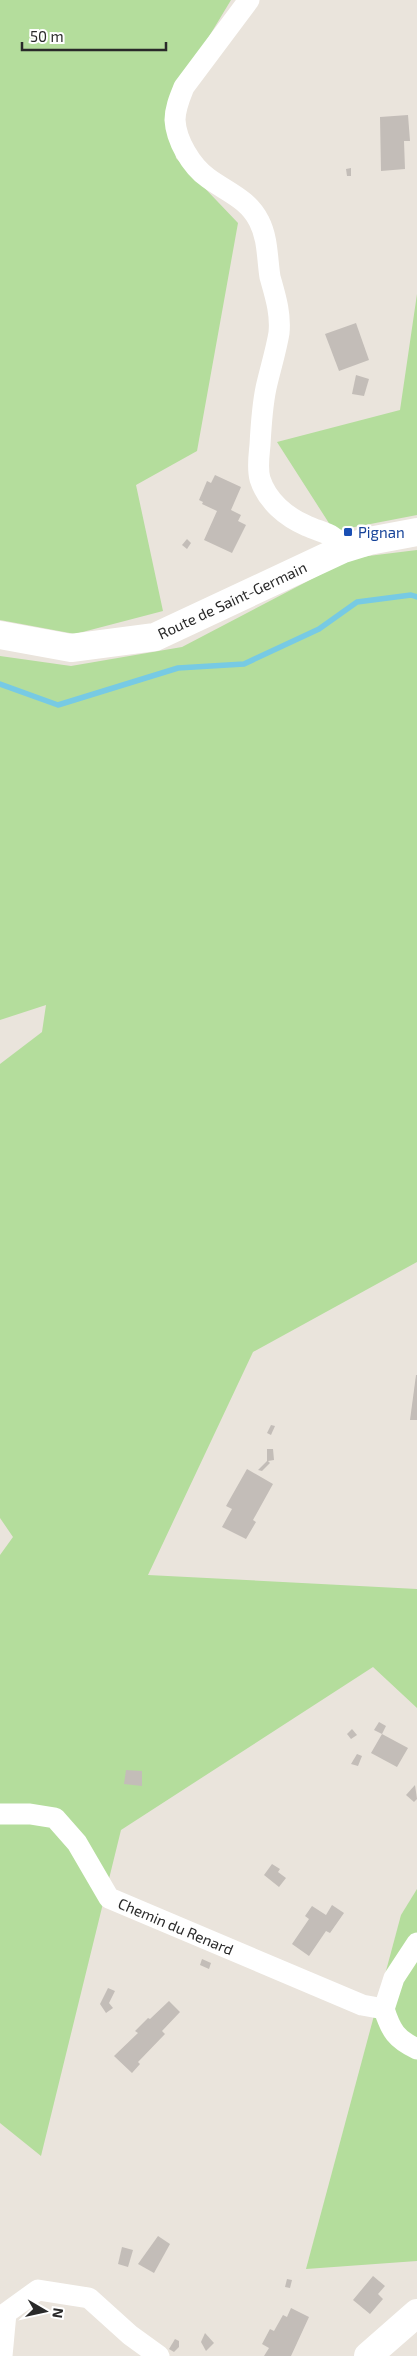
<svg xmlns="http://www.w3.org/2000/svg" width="417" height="2356" font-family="'Exo 2',sans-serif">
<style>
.green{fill:#b4dd9c}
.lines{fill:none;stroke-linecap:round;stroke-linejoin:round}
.stream{stroke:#77cae4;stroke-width:5.5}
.building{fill:#c3bdb8}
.street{stroke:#fff;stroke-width:21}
.secondary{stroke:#fff;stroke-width:28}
.transit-dot{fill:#1a4fb4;stroke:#fff;stroke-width:2}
.labels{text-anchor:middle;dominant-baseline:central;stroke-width:5;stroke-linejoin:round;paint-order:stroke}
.transit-label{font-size:15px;fill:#164399;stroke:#fff;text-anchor:start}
.street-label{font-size:15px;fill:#292929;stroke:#fff}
</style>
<rect width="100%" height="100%" fill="#eae4dc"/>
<g class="green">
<path d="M0 0H231L169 103 176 158 238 223 197 451 136 485 163 611 75 634 0 620Z"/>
<path d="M417 294V515L334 531 277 442 400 410Z"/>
<path d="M417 550V1262L253 1352 148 1575 417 1589V1708L373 1667 121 1830 41 2156 0 2123V1555L13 1537 0 1518V1064L42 1032 46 1005 0 1020V656L71 666 182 647 352 558Z"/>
<path d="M417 1889V2261L306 2269 401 1915Z"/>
</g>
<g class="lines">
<path class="stream" d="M0 684 58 705 178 668 244 664 319 629 357 602 411 595 417 597"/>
</g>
<g class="building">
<path d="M408 115 410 141H404L405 169 381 171 380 117Z"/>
<path d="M351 168V176H347L346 169Z"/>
<path d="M356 323 369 360 339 371 325 334Z"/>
<path d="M356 375 369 379 364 396 352 394Z"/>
<path d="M215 475 241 487 231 510 241 515 238 521 246 525 232 553 204 540 217 511 202 504 203 502 199 500 207 481 211 483Z"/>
<path d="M187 539 191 543 187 549 182 545Z"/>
<path d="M416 1375H417V1420H410Z"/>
<path d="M271 1425 275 1426 271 1435 267 1433Z"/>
<path d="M267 1449H273L274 1460 268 1461 270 1463 262 1471 258 1470 267 1461Z"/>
<path d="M247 1469 273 1484 253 1520 256 1522 246 1539 222 1527 232 1509 226 1506Z"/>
<path d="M379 1722 386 1726 382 1734 408 1748 397 1767 371 1753 382 1734 374 1730Z"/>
<path d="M352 1729 357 1735 351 1739 347 1734Z"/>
<path d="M357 1754 362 1756 358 1766 351 1764Z"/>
<path d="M126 1770 142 1771V1786L124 1784Z"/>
<path d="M415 1785 417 1799 414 1802 406 1795Z"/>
<path d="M272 1864 280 1869 278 1872 286 1878 279 1887 264 1875Z"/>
<path d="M332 1905 344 1913 330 1933 326 1931 309 1956 292 1944 309 1919 305 1916 312 1906 326 1915Z"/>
<path d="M202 1959 211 1963 209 1969 200 1965Z"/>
<path d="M108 1988 115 1991 109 2003 113 2008 106 2013 100 2004Z"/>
<path d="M169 2001 180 2012 162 2031 165 2034 138 2062 140 2064 132 2073 114 2056 138 2033 135 2031 148 2018 150 2019Z"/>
<path d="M158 2236 170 2244 154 2273 138 2264Z"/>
<path d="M122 2247 133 2250 128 2267 118 2264Z"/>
<path d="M373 2276 385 2286 378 2294 383 2299 370 2314 353 2300Z"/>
<path d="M287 2279 292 2280 290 2288 285 2287Z"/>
<path d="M291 2308 309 2317 291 2356H264L269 2348 262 2344 270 2329 274 2331 283 2315 287 2317Z"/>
<path d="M205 2333 214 2343 206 2351 201 2342Z"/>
<path d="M175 2339 179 2341V2347L174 2352 169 2349Z"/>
</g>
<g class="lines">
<g class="street">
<path d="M249 0 184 87C180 97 175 108 175 120 176 140 191 166 208 178 227 192 248 199 259 221 268 238 267 258 270 277 275 295 281 313 279 333 276 351 270 370 266 388 262 407 261 426 260 445 259 456 257 468 260 479 267 501 286 517 307 526 322 533 336 533 343 549"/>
<path d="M0 1814H30L55 1818 77 1843 109 1898 362 2005 384 2009C391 2031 396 2039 417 2049"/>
<path d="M384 2009 394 1978 417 1943"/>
<path d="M2 2356 6 2313 38 2290 89 2298 130 2335 159 2356"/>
</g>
<g class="secondary">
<path d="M0 635 71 648 155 637 343 549 369 541 417 532"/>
<path d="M368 2356 417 2313"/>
</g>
</g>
<rect class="transit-dot" x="343" y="527" width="10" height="10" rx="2.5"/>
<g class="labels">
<g class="transit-label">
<text x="358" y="532">Pignan</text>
</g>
<g class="street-label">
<text transform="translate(232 600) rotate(-25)">Route de Saint-Germain</text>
<text transform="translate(176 1926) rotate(23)">Chemin du Renard</text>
</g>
</g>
<g transform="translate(45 2311) rotate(99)" stroke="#ffffff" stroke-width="4" paint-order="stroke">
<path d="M0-4L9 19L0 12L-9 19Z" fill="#292929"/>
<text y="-8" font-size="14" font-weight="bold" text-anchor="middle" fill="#292929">N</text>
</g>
<path d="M22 42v8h144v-8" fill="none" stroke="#292929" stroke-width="2.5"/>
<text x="30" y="42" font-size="15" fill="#292929" stroke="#ffffff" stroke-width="4" paint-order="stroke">50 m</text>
</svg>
